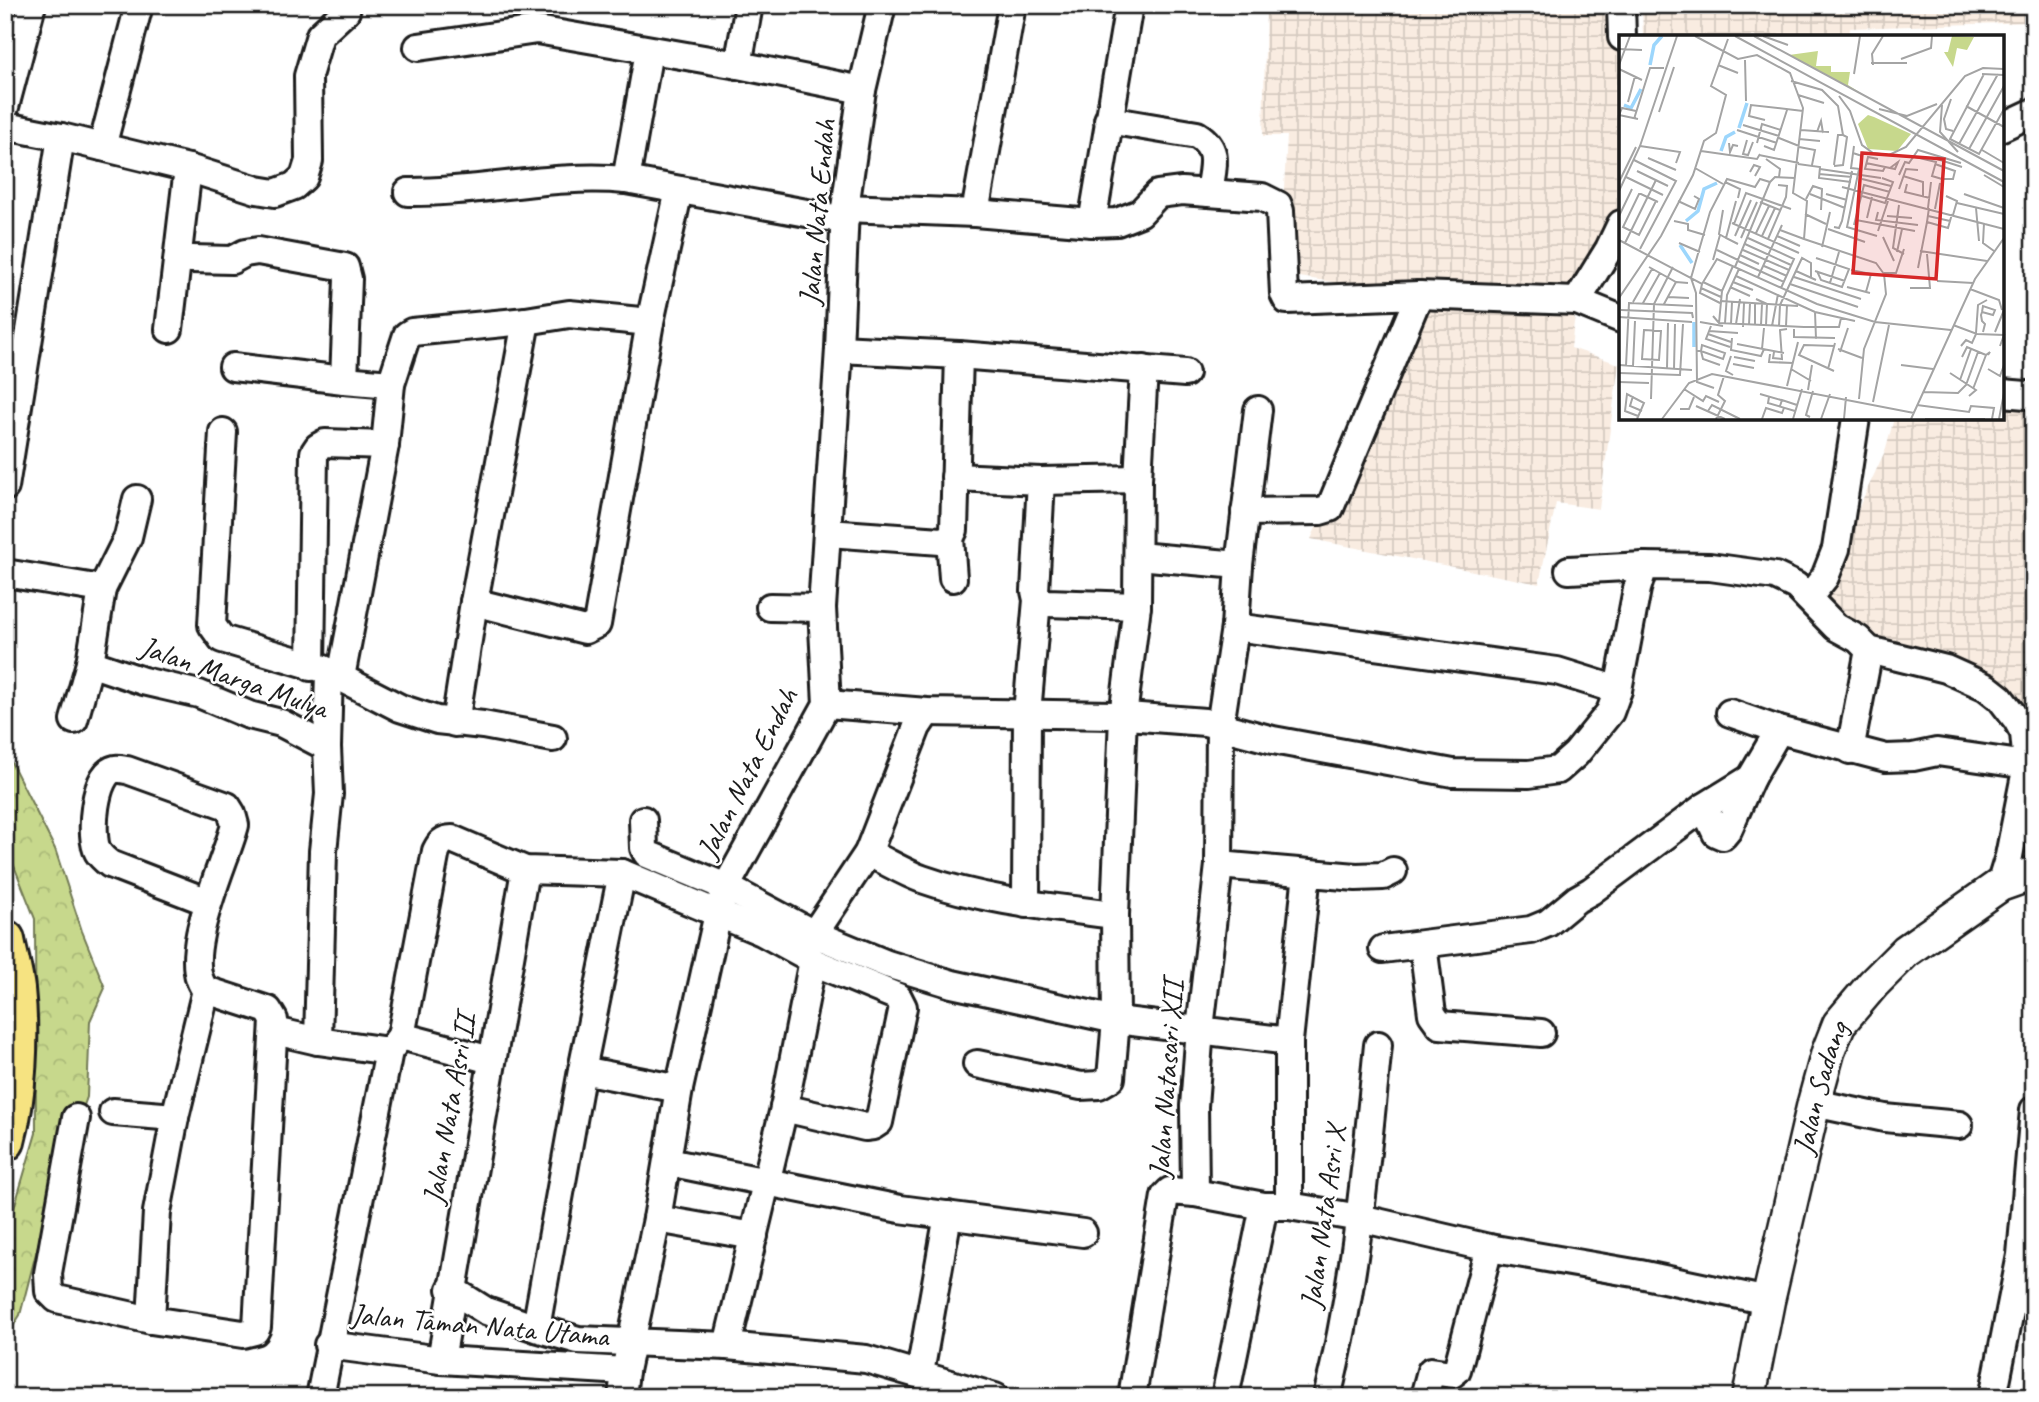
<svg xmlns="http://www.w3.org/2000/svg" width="2039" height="1402" font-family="Caveat,sans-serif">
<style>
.industrial{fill:url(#industrial-grid)}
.forest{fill:url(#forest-crowns);stroke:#727a54;stroke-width:2}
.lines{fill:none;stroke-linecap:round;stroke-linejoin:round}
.minor-casing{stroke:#1c1c1c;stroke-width:32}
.tertiary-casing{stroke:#1c1c1c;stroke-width:37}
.motorway-casing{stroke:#1c1c1c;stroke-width:44}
.minor{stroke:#fff;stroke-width:26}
.tertiary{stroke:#fff;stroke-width:32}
.motorway{stroke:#f6e381;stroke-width:38}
.labels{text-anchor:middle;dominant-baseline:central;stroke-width:5;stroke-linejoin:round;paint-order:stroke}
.street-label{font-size:30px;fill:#1c1c1c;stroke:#fff}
.inset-river{fill:none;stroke:#9cd6fc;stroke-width:3.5}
.inset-road{fill:none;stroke:#a4a4a4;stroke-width:2}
.view{fill:#d62828;fill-opacity:0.15;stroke:#d62828;stroke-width:3.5}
.inset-edge{fill:none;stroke:#1c1c1c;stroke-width:3.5}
</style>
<defs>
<pattern id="industrial-grid" width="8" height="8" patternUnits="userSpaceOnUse" patternTransform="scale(1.75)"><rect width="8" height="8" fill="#f9ece1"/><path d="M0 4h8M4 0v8" fill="none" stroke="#d5cac0"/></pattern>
<pattern id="forest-crowns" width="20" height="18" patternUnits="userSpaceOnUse" patternTransform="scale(1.75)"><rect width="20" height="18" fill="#c7d88c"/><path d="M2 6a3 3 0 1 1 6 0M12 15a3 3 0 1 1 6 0" fill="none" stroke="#aab978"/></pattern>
</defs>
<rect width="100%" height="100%" fill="#fff"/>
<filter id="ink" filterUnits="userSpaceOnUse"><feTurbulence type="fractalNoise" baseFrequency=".0143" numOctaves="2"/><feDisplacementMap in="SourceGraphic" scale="14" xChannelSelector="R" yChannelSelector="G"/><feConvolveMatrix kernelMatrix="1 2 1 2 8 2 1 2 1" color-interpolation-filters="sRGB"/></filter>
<g filter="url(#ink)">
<g class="industrial">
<path d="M1266 5H1622L1621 220 1579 280 1571 348 1619 364 1599 509 1556 503 1539 584 1311 539 1420 295 1279 274 1287 136H1263Z"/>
<path d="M1642 5H2034V22L1850 28 1849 37H1643Z"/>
<path d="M2002 395 2028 396 2026 463 2034 465V728L1990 692 1871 651 1811 610 1886 449 1894 418H2002Z"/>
</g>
<path class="forest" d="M5 750 55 849 82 931 105 988 90 1021 87 1097 50 1199 20 1315 5 1339V1239L36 1133 35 919 5 843Z"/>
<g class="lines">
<g class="minor-casing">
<g id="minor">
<path d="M1621 5 1622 37"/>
<path d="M418 47 537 30 738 65 862 90"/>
<path d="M738 65 749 5"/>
<path d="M5 107 32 5"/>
<path d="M1108 120 1197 135C1221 150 1212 168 1209 193"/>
<path d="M5 126 61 137"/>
<path d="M2002 127 2034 112"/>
<path d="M102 147 139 5"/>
<path d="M626 180 649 51"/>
<path d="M408 192C482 193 553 173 626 180L845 220"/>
<path d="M845 208 975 213 1092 223 1129 5"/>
<path d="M975 213 1012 5"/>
<path d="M1092 223 1117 222 1140 213 1158 194 1182 191 1262 197 1278 205 1280 211 1284 294 1287 300 1419 295 1577 301 1621 319"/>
<path d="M191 259 232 260 245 253 258 251 345 267 348 279 344 380"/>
<path d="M1577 301 1609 249 1621 224"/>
<path d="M169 329 188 168"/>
<path d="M839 349 959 355 1185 373"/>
<path d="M233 367 344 380 391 384"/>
<path d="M2002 393 2026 395"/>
<path d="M223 432 212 625 222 639 324 669 400 708 437 720 483 725 553 738"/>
<path d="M955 477 1041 481 1138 479"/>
<path d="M5 487 61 137 188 168 257 190 275 193 294 186 304 177 309 161 308 76 320 35 346 11"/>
<path d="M1245 512 1320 511 1330 508 1419 295"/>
<path d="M828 533 941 541 950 538 954 530 959 355"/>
<path d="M950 538 953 578"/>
<path d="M1138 556 1239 565"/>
<path d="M1569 570 1644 566 1710 567 1775 576 1796 586 1836 627 1858 639 1869 650 1946 669 1986 687 2000 698 2017 720 2024 733 2027 765 2009 856 2000 885"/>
<path d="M5 573 102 589 90 663 74 720"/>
<path d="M102 589 128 537 137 499"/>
<path d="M1808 598 1825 577 1836 549 1856 418"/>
<path d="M1037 600 1047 603 1137 606"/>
<path d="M474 602 585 630 597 624 650 322 679 190"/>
<path d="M770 607 822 608"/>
<path d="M1235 627 1557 671 1618 690"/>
<path d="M90 663 143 681 199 694 249 715 281 723 327 747"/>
<path d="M311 667 314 453 318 447 325 443 385 445"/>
<path d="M341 677 385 445 391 384 407 335 412 332 526 321 569 314 650 322"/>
<path d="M827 704 927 712 1114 715 1205 722 1273 740 1453 773 1529 774 1558 770 1576 754 1610 712 1618 690 1637 589 1644 566"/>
<path d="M1730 713 1779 730 1886 758 1913 757 1937 752 2027 765"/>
<path d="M455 723 474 602 526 321"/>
<path d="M1850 750 1869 650"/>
<path d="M1704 807 1716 833 1723 836 1728 830 1751 778"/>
<path d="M643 820 644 848 647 854 726 887 814 934 887 964 952 984 1116 1020 1289 1041"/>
<path d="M868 853C886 861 903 872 922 879 984 901 1051 907 1115 915"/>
<path d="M1219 865 1356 877 1383 876 1393 871"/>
<path d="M622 873 582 1070 536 1328 578 1340 727 1346 866 1359 995 1397"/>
<path d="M1026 904 1027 713 1037 600 1035 591 1041 481"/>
<path d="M814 934 868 853 917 727 927 712"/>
<path d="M1423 945 1432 1014 1440 1025 1541 1033"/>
<path d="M1383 949 1531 930 1548 923 1577 899 1591 891 1704 807 1751 778 1779 730"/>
<path d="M275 1031 318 1041 323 851 329 794 327 747 329 671"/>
<path d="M401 1036 436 851C440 843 443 839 452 839L525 870 622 873 762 932 810 958 812 965 784 1108 727 1346"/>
<path d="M318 1041 389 1051 401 1036 491 1060"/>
<path d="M977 1064 1081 1086 1099 1085 1111 1078 1116 1020 1115 915 1123 716 1137 606 1138 479 1144 369"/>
<path d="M582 1070 679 1089"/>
<path d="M1814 1103 1885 1118 1959 1125"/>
<path d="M784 1108 865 1127 873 1126 879 1122 903 1007 898 997 811 961"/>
<path d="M113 1112 175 1117"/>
<path d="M76 1118 48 1273 49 1291 57 1299 151 1320 243 1334 255 1331 257 1327 274 1020 268 1010 206 990"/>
<path d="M668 1162 900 1209 1083 1233"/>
<path d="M1195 1193 1264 1206H1289L1360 1218 1489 1248 1640 1274 1768 1301"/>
<path d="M1289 1206V1041L1307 873"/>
<path d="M657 1219 754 1236"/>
<path d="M451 1289 486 1311 536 1328"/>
<path d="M151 1320 157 1212 175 1117 206 990C177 960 226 861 235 825L232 814 227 806 127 770C123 770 119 768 115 769 94 773 89 837 98 852 101 857 106 861 110 864L208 902"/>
<path d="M328 1345 441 1360 625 1371"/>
<path d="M441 1360 525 870"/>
<path d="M920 1373 948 1215"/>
<path d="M320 1397 389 1051"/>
<path d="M622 1397 625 1371 657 1219 679 1089 719 909 726 887 827 704 822 608 839 349 845 208 862 90 882 5"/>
<path d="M1132 1397 1165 1196 1170 1191 1195 1193 1194 1106 1200 1029 1219 865 1220 726 1235 627 1239 565 1258 410"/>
<path d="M1225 1397 1264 1206"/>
<path d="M1327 1397C1356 1281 1366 1163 1378 1045"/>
<path d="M1424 1397 1431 1371 1452 1374 1457 1370 1489 1248"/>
<path d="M1993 1397 2021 1255 2034 1110"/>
</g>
</g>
<g class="tertiary-casing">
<g id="tertiary">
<path id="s1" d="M1749 1397 1768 1301 1814 1103 1828 1052 1839 1024 1873 984 1906 951 2000 885 2034 873"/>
</g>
</g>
<g class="motorway-casing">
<path id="motorway" d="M5 940C8 956 13 973 15 989 20 1035 17 1097 5 1141"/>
</g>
<use href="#minor" class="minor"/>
<use href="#tertiary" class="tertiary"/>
<use href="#motorway" class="motorway"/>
</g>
</g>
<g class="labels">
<g class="street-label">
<text transform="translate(817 212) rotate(-85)">Jalan Nata Endah</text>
<text transform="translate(234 677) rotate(19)">Jalan Marga Mulya</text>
<text transform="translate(747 773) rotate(-63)">Jalan Nata Endah</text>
<text transform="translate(1166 1079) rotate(-86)">Jalan Natasari XII</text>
<text stroke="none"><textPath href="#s1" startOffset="317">Jalan Sadang</textPath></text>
<text transform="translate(449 1109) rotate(-80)">Jalan Nata Asri II</text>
<text transform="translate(1323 1217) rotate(-82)">Jalan Nata Asri X</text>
<text transform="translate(480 1325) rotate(5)">Jalan Taman Nata Utama</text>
</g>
</g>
<g transform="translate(1619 35)">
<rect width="385" height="385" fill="#fff"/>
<path d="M333 1 355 2 348 15 338 13 334 32 325 17H329ZM199 16 197 31H212V37H231L229 50 245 60 170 20Z" fill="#c7d88c"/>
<path d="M249 80 255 82 292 99 278 116 249 114 239 89Z" fill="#c7d88c"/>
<path class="inset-river" d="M31 30 35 10 43 1M5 70 12 73 22 54M120 93 128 68M102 116 107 102 116 97M67 186 79 176 85 154 98 148M61 210 73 228M75 287V312"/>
<path class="inset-road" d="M76 1 119 24 138 20 171 38 184 73 174 158 188 166 185 204 257 228 265 239 267 259 245 314 240 364M116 1 385 147M135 1 385 136M144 1 169 10M0 14 23 15M282 24 312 13 313 1M126 25 127 66M252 28H288M0 30 11 1M99 30 119 38M254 30 253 19 264 1M0 34 23 45M235 39 241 1M363 39 385 40M365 39 331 104 360 119 385 74M172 46 203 55 219 71 224 100H219L215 130M179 60 205 68M220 61 231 76 243 110 254 118 270 120 287 112 346 41 364 33 385 34M332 64 325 84 327 94 334 96M9 67 16 41M323 70 321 97 339 117M347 71 385 92M260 74 288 81 318 69M17 76 3 73 0 80 19 84M40 77 55 32M15 84 31 33H45M146 85 130 81 132 70 184 76M124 90 160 101M118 95 158 108M182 95 210 97M198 97 202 86 204 98M160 103 180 111M180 104 201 106M128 105 124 119 129 120 134 107M110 108 111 117 114 110 119 111M138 108 143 89 162 95M340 109 379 39M21 111 61 117 57 128M145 111 155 115 168 75M180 112 196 115 193 130M350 114 385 51M363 115 385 128M82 116 138 124 141 119M234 118 243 121 241 134 232 133 235 111M140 120 180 128M292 121 317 127 313 141 323 144M29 123 57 135M147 124 161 134 160 142M259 124 249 122 246 134 264 136 266 132M318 124 343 132M15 125 57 146 21 214M247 128 276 134 279 127 271 133M179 129 201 132 200 143 232 147M316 129 336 136 334 144H325M215 131 224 130 228 102 224 100M76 133 104 149M201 134 262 143M240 134 228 192 258 201M18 136 49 151M131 137 135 130 141 132 136 141M200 139 233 142M280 140 286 127 290 128 299 115 342 128M365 140 385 152M284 141 304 147V161M7 142 44 160M243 144 272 151M0 147 17 112M106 147 121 154 119 163M288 149 286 157 311 163M223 152 385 194M280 154 287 134 299 135M0 156 21 111 58 1M191 159 226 173M207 159 228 165M345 159 385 173M243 161 266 168 274 147 263 143M327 161 338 166 334 180M187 164 194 151 203 154 202 175M37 166 20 200 4 192 20 159H22L39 167M59 166 76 174 80 164 75 161M117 166 107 203 119 209M141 167 161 175M338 168 385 179M280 170 274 213 285 219M309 173 312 147M310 173 308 187 329 193 333 179M357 173 360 206M316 174 321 148M104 175 100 199 107 203M259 177 257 185 299 190M186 179 207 189M0 181 13 154M268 181 293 183M309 181 331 186M248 183 253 162M237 185 296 196M55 186 69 189V195L86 200M113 188 180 218M365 188 364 208 375 216M115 189 127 158 172 174M235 190 245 150 271 157M215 192 220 193 223 186 233 136M209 194 246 207M161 195 185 204M259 196 269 166M137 198 150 171M116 201 132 165M143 201 156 173M158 201 181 211M264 202 275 226M122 203 138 167M129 203 175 224 162 253M149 204 167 162 168 151 159 150M0 205 83 249 98 224 198 269 256 287 332 295M6 208 37 145M60 208 81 217M126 209 172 230M203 212 211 177M98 215 119 225M124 215 170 235M301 216 368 226M278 217 283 194M121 220 140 229M197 223 230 234 223 252 202 245 198 236M94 225 101 200M119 226 165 247M145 231 168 241M30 232 57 247 69 248M116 232 151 147M299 233 308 187M232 235 252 239 247 257M177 236 197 245M196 236 226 246M265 238H277L285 214M117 241 196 277 236 286M139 242 163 190M175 242 242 264M318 246 354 248M84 247 103 256M114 247 134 255M211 248 220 217M83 249 81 258 101 268M171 249 239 272M111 252 131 261M228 252 251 258M82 253 102 262M291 253H311L308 219M351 254 380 265 383 275M49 262 70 263M0 263 42 201 74 140 85 106 97 98 107 60 92 51 109 4M137 264 148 269 147 290M101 266 179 271M14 267 33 234M24 268 41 238M45 269 57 247M2 275 73 278 74 283M196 277 197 304M363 277 374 280 376 275 364 271 363 277 362 280 363 286 366 289 364 297M94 281 100 288 185 292H220L222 283M0 282 73 287M81 287 104 291M100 288 103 256 114 231M106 288 108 260 120 234M112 289 113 267M117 289 121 264M130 290 131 268M136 290V268M142 290 143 269M334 290 358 299 385 300 381 311M92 291 87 304 111 312M153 291 159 259M160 291 161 270 183 223 192 228V242M167 291 168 270M124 292 125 268M175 294V302L216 303M25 295 42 296 40 325 23 324ZM90 296 119 298M376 297 385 275M357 298 359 270 368 265M89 299 112 307M113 303 112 315 142 321 145 314M118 309 165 318M342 311 347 305 353 308 357 299M143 314 145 293M219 314 243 323M77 316H82L104 324 106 318 83 310 82 316 84 324 101 330M155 317 154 323 163 324 161 295 168 294M221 317 229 293M151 319 150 327 174 328M112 321 107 336 114 340M115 322 136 326M343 322 348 312 367 320 371 317 369 320M114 329 135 333M0 330 73 335M282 330 314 334M7 331 10 268 74 271M14 331 16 286M48 333 49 288M55 334 56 289M172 334 192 346M209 334 216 308M369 334 381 341 385 330M215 336 180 320 185 310 216 311M0 338 61 340 64 289M331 338 357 355 350 361M341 345 352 314M0 347 30 348M168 351 179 307M95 353 78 347 77 258 72 243 91 177 108 144 136 152 141 144 151 147 156 142 176 143M65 354 84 366 87 361 100 367M354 354 367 320M189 355 193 330M304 357 339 358 347 350 359 317M141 359 162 365M14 361 11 371 23 376M150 362 149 368 176 376M32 364 35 269 54 232M254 367 270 290M298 370 350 377 352 371 375 373 373 384M77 371 106 384M161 371 163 365 178 370M61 374H70L75 362M89 376 93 370 121 384M191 382 187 380 194 356M18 384 25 368 8 359 6 376 19 381M43 384 70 348 93 339 295 378M97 384 106 366 99 360 105 341M143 384 147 373 163 378 165 373M174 384 183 354M202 384 211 359M225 384 227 362M292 384 356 244 385 203M306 384H366M380 384 385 358"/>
<path class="view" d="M243 118 325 124 317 244 234 238Z"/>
<rect width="385" height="385" class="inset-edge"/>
</g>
<rect width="2039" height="1402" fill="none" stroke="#fff" stroke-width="28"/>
<rect x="14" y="14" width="2011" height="1374" fill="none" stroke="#1c1c1c" stroke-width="2.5" filter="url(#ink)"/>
</svg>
